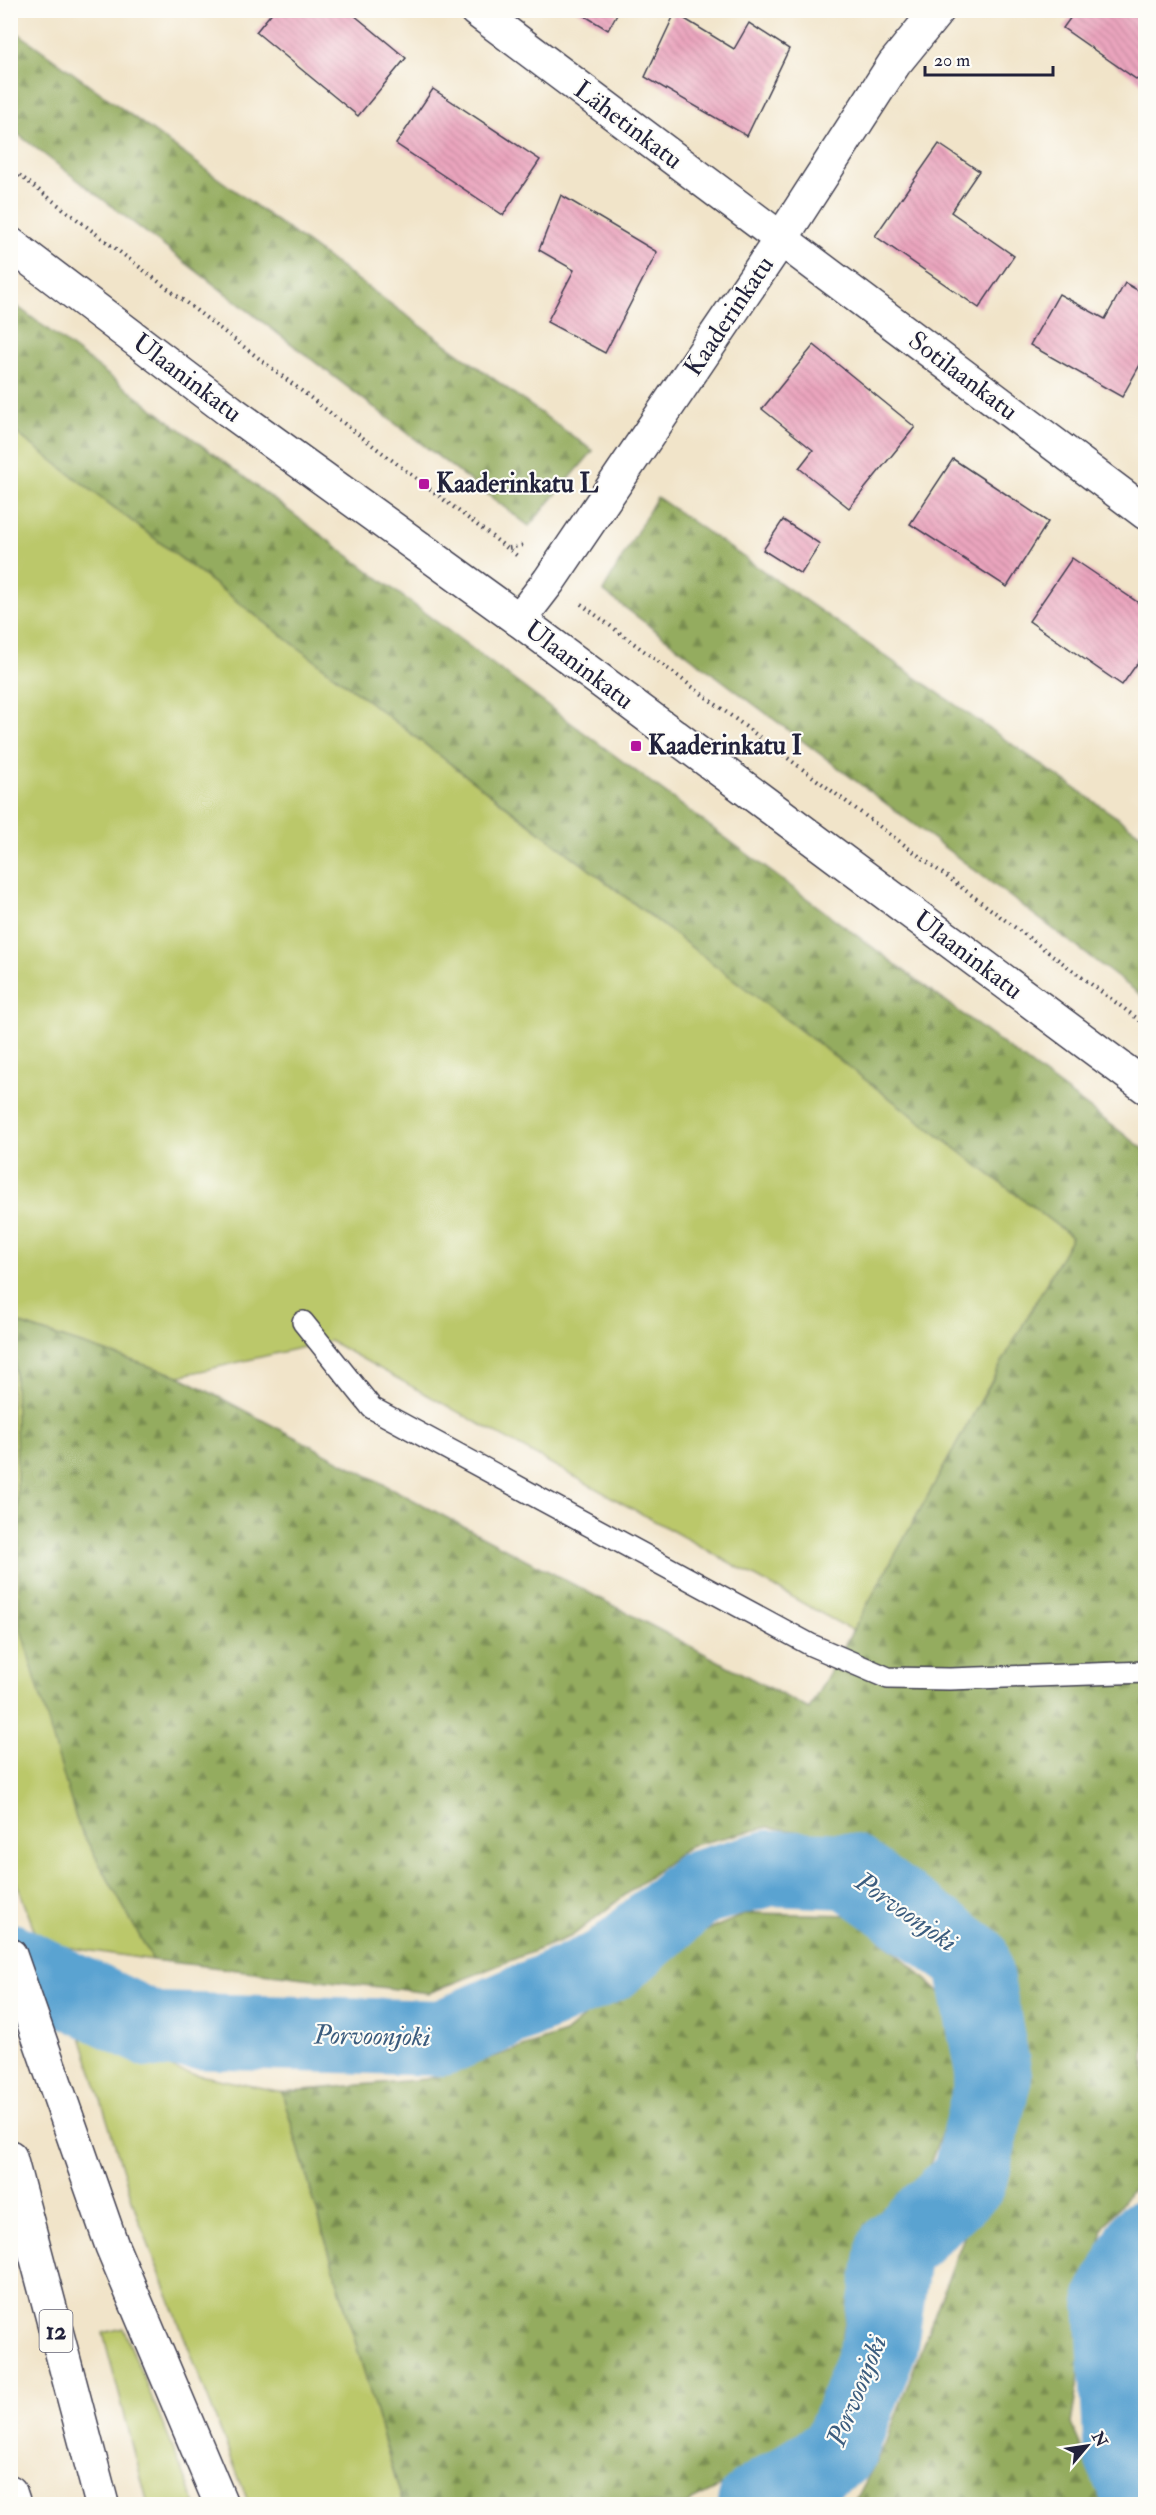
<svg xmlns="http://www.w3.org/2000/svg" width="1156" height="2515" font-family="'IM FELL Double Pica',serif">
<style>
.grass{fill:#bbc86a;stroke:#6e7552;stroke-width:1.5}
.forest{fill:url(#forest-firs);stroke:#5b674c;stroke-width:1.5}
.lines{fill:none;stroke-linecap:round;stroke-linejoin:round}
.river{stroke:#5aa3d1;stroke-width:76}
.building{fill:url(#building-back-hatch)}
.lane-casing{stroke:#413f50;stroke-width:24}
.street-casing{stroke:#413f50;stroke-width:36}
.secondary-casing{stroke:#413f50;stroke-width:36}
.highway-casing{stroke:#413f50;stroke-width:36}
.path{stroke:#413f50;stroke-width:4;stroke-dasharray:1.5 4.5;stroke-linecap:butt}
.lane{stroke:#fff;stroke-width:21}
.street{stroke:#fff;stroke-width:33}
.secondary{stroke:#fff;stroke-width:33}
.highway{stroke:#fff;stroke-width:33}
.poi-dot{fill:#b5179e;stroke:#fdfcf7;stroke-width:2}
.labels{text-anchor:middle;dominant-baseline:central;stroke-width:4.5;stroke-linejoin:round;paint-order:stroke}
.shield{fill:#fdfcf7;stroke:#646373;stroke-width:1.5}
.shield-label{font-size:24px;font-weight:bold;fill:#22223b}
.street-label{font-size:26px;fill:#22223b;stroke:#fdfcf7}
.poi-label{font-size:26px;font-weight:bold;fill:#22223b;stroke:#fdfcf7;text-anchor:start}
.water-label{font-size:27px;font-style:italic;fill:#3b5c7e;stroke:#fdfcf7}
</style>
<defs>
<pattern id="forest-firs" width="22" height="20" patternUnits="userSpaceOnUse" patternTransform="scale(1.5)"><rect width="22" height="20" fill="#94ac5e"/><path d="M5 1l3.5 6h-7zM16 11l3.5 6h-7z" fill="#788c4f"/></pattern>
<pattern id="building-back-hatch" width="6" height="6" patternUnits="userSpaceOnUse" patternTransform="scale(1.5)"><rect width="6" height="6" fill="#eaa4bd"/><path d="M-1 5l2 2M0 0l6 6M5-1l2 2" fill="none" stroke="#c88da3"/></pattern>
</defs>
<rect width="100%" height="100%" fill="#fdfcf7"/>
<filter id="ink" filterUnits="userSpaceOnUse"><feTurbulence type="fractalNoise" baseFrequency=".0167" numOctaves="2"/><feDisplacementMap in="SourceGraphic" scale="12" xChannelSelector="R" yChannelSelector="G"/><feConvolveMatrix kernelMatrix="1 2 1 2 8 2 1 2 1" color-interpolation-filters="sRGB"/></filter>
<filter id="wash" filterUnits="userSpaceOnUse"><feTurbulence type="fractalNoise" baseFrequency=".008" numOctaves="4" result="noise"/><feDisplacementMap in="SourceGraphic" scale="24" xChannelSelector="R" yChannelSelector="G"/><feGaussianBlur stdDeviation="1.35" result="paint"/><feColorMatrix in="noise" values="0 0 0 0 0 0 0 0 0 0 0 0 0 0 0 0 0 1.4 0 .05"/><feComposite in="paint" operator="in"/></filter>
<g filter="url(#wash)">
<rect width="100%" height="100%" fill="#f1e4c9"/>
<g class="grass">
<path d="M11 429 1072 1237 853 1631 330 1341 179 1376 15 1322 78 1825 153 1960 39 1943 11 1867Z"/>
<path d="M77 2024 179 2071 282 2092 403 2504H249L137 2215Z"/>
<path d="M123 2328 196 2504H148L103 2333Z"/>
</g>
<g class="forest">
<path d="M10 28H11L593 451 529 526 11 129Z"/>
<path d="M10 301 563 717 1145 1150V2173L1103 2228 1071 2424 1107 2504H850L855 2502 885 2444 1025 2077 997 1936 859 1841 768 1827 689 1846 572 1936 429 1993 153 1960 78 1825 20 1626 14 1322 179 1376 809 1709 1072 1237 11 429Z"/>
<path d="M657 497 1145 837V998L603 591Z"/>
<path d="M748 1913 855 1915 943 1995 962 2079 922 2185 860 2240 829 2412 788 2453 686 2504H403L282 2092 427 2079 565 2033 668 1947Z"/>
</g>
<g class="lines">
<g class="river">
<path d="M10 1961 152 2030 442 2038 609 1965 698 1888 770 1868 849 1871 972 1959 994 2076 969 2180 894 2249 880 2344 839 2451 755 2504"/>
<path d="M1144 2504 1122 2455 1113 2299 1146 2237"/>
</g>
</g>
<g id="blocks">
<g class="building">
<path d="M274 10H348L406 58 358 116 256 32Z"/>
<path d="M575 10H619L608 30Z"/>
<path d="M1076 10H1146V86L1063 28Z"/>
<path d="M675 13 734 49 749 23 789 49 747 136 645 77Z"/>
<path d="M433 89 540 160 503 215 396 144Z"/>
<path d="M939 144 979 171 951 212 1014 256 979 308 875 236Z"/>
<path d="M561 195 657 252 605 353 547 322 574 270 539 250Z"/>
<path d="M1125 283 1146 295V354L1122 397 1030 345 1059 294 1105 319Z"/>
<path d="M814 345 915 427 849 508 799 468 813 450 762 409Z"/>
<path d="M953 459 1048 522 1007 587 910 524Z"/>
<path d="M783 520 820 544 801 574 763 550Z"/>
<path d="M1072 558 1146 608V651L1122 685 1029 621Z"/>
</g>
</g>
</g>
<g filter="url(#ink)">
<use href="#blocks" fill-opacity="0" stroke="#413f50" stroke-width="1.5"/>
<g class="lines">
<g class="lane-casing">
<path id="lane" d="M303 1322 372 1408 811 1645 888 1678 950 1679 1146 1672"/>
</g>
<g class="street-casing">
<g id="street">
<path d="M476 10 1146 513"/>
<path d="M519 620 549 581 781 239 894 64 938 10"/>
</g>
</g>
<g class="secondary-casing">
<path id="secondary" d="M10 244 230 411 519 620 1146 1087"/>
</g>
<g class="highway-casing">
<g id="highway">
<path d="M10 1955 112 2246 221 2504"/>
<path d="M10 2157 102 2504"/>
<path d="M10 2492 14 2504"/>
</g>
</g>
<g class="path">
<path d="M10 168 520 558"/>
<path d="M509 548 525 545"/>
<path d="M581 604 1146 1025"/>
</g>
<use href="#lane" class="lane"/>
<use href="#street" class="street"/>
<use href="#secondary" class="secondary"/>
<use href="#highway" class="highway"/>
</g>
</g>
<g class="poi-dot">
<rect x="418" y="478" width="12" height="12" rx="3"/>
<rect x="630" y="740" width="12" height="12" rx="3"/>
</g>
<g class="labels">
<rect class="shield" x="39.5" y="2310" width="33" height="42" rx="4.5"/>
<g class="shield-label">
<text x="56" y="2331">12</text>
</g>
<g class="street-label">
<text transform="translate(628 125) rotate(37)">Lähetinkatu</text>
<text transform="translate(729 316) rotate(-56)">Kaaderinkatu</text>
<text transform="translate(963 376) rotate(37)">Sotilaankatu</text>
<text transform="translate(187 378) rotate(37)">Ulaaninkatu</text>
<text transform="translate(579 665) rotate(37)">Ulaaninkatu</text>
<text transform="translate(968 955) rotate(37)">Ulaaninkatu</text>
</g>
<g class="poi-label">
<text x="436" y="484">Kaaderinkatu L</text>
<text x="648" y="746">Kaaderinkatu I</text>
</g>
<g class="water-label">
<text transform="translate(906 1912) rotate(35)">Porvoonjoki</text>
<text transform="translate(372 2036) rotate(1)">Porvoonjoki</text>
<text transform="translate(857 2391) rotate(-68)">Porvoonjoki</text>
</g>
</g>
<rect width="1156" height="2515" fill="none" stroke="#fdfcf7" stroke-width="36"/>
<g transform="translate(1087 2446) rotate(61)" stroke="#fdfcf7" stroke-width="4.5" paint-order="stroke">
<path d="M0-4.5L10 22L0 15L-10 22Z" fill="#22223b"/>
<text y="-9" font-size="16" font-weight="bold" text-anchor="middle" fill="#22223b">N</text>
</g>
<path d="M925 66v9h128v-9" fill="none" stroke="#22223b" stroke-width="3"/>
<text x="934" y="66" font-size="18" fill="#22223b" stroke="#fdfcf7" stroke-width="4.5" paint-order="stroke">20 m</text>
</svg>
